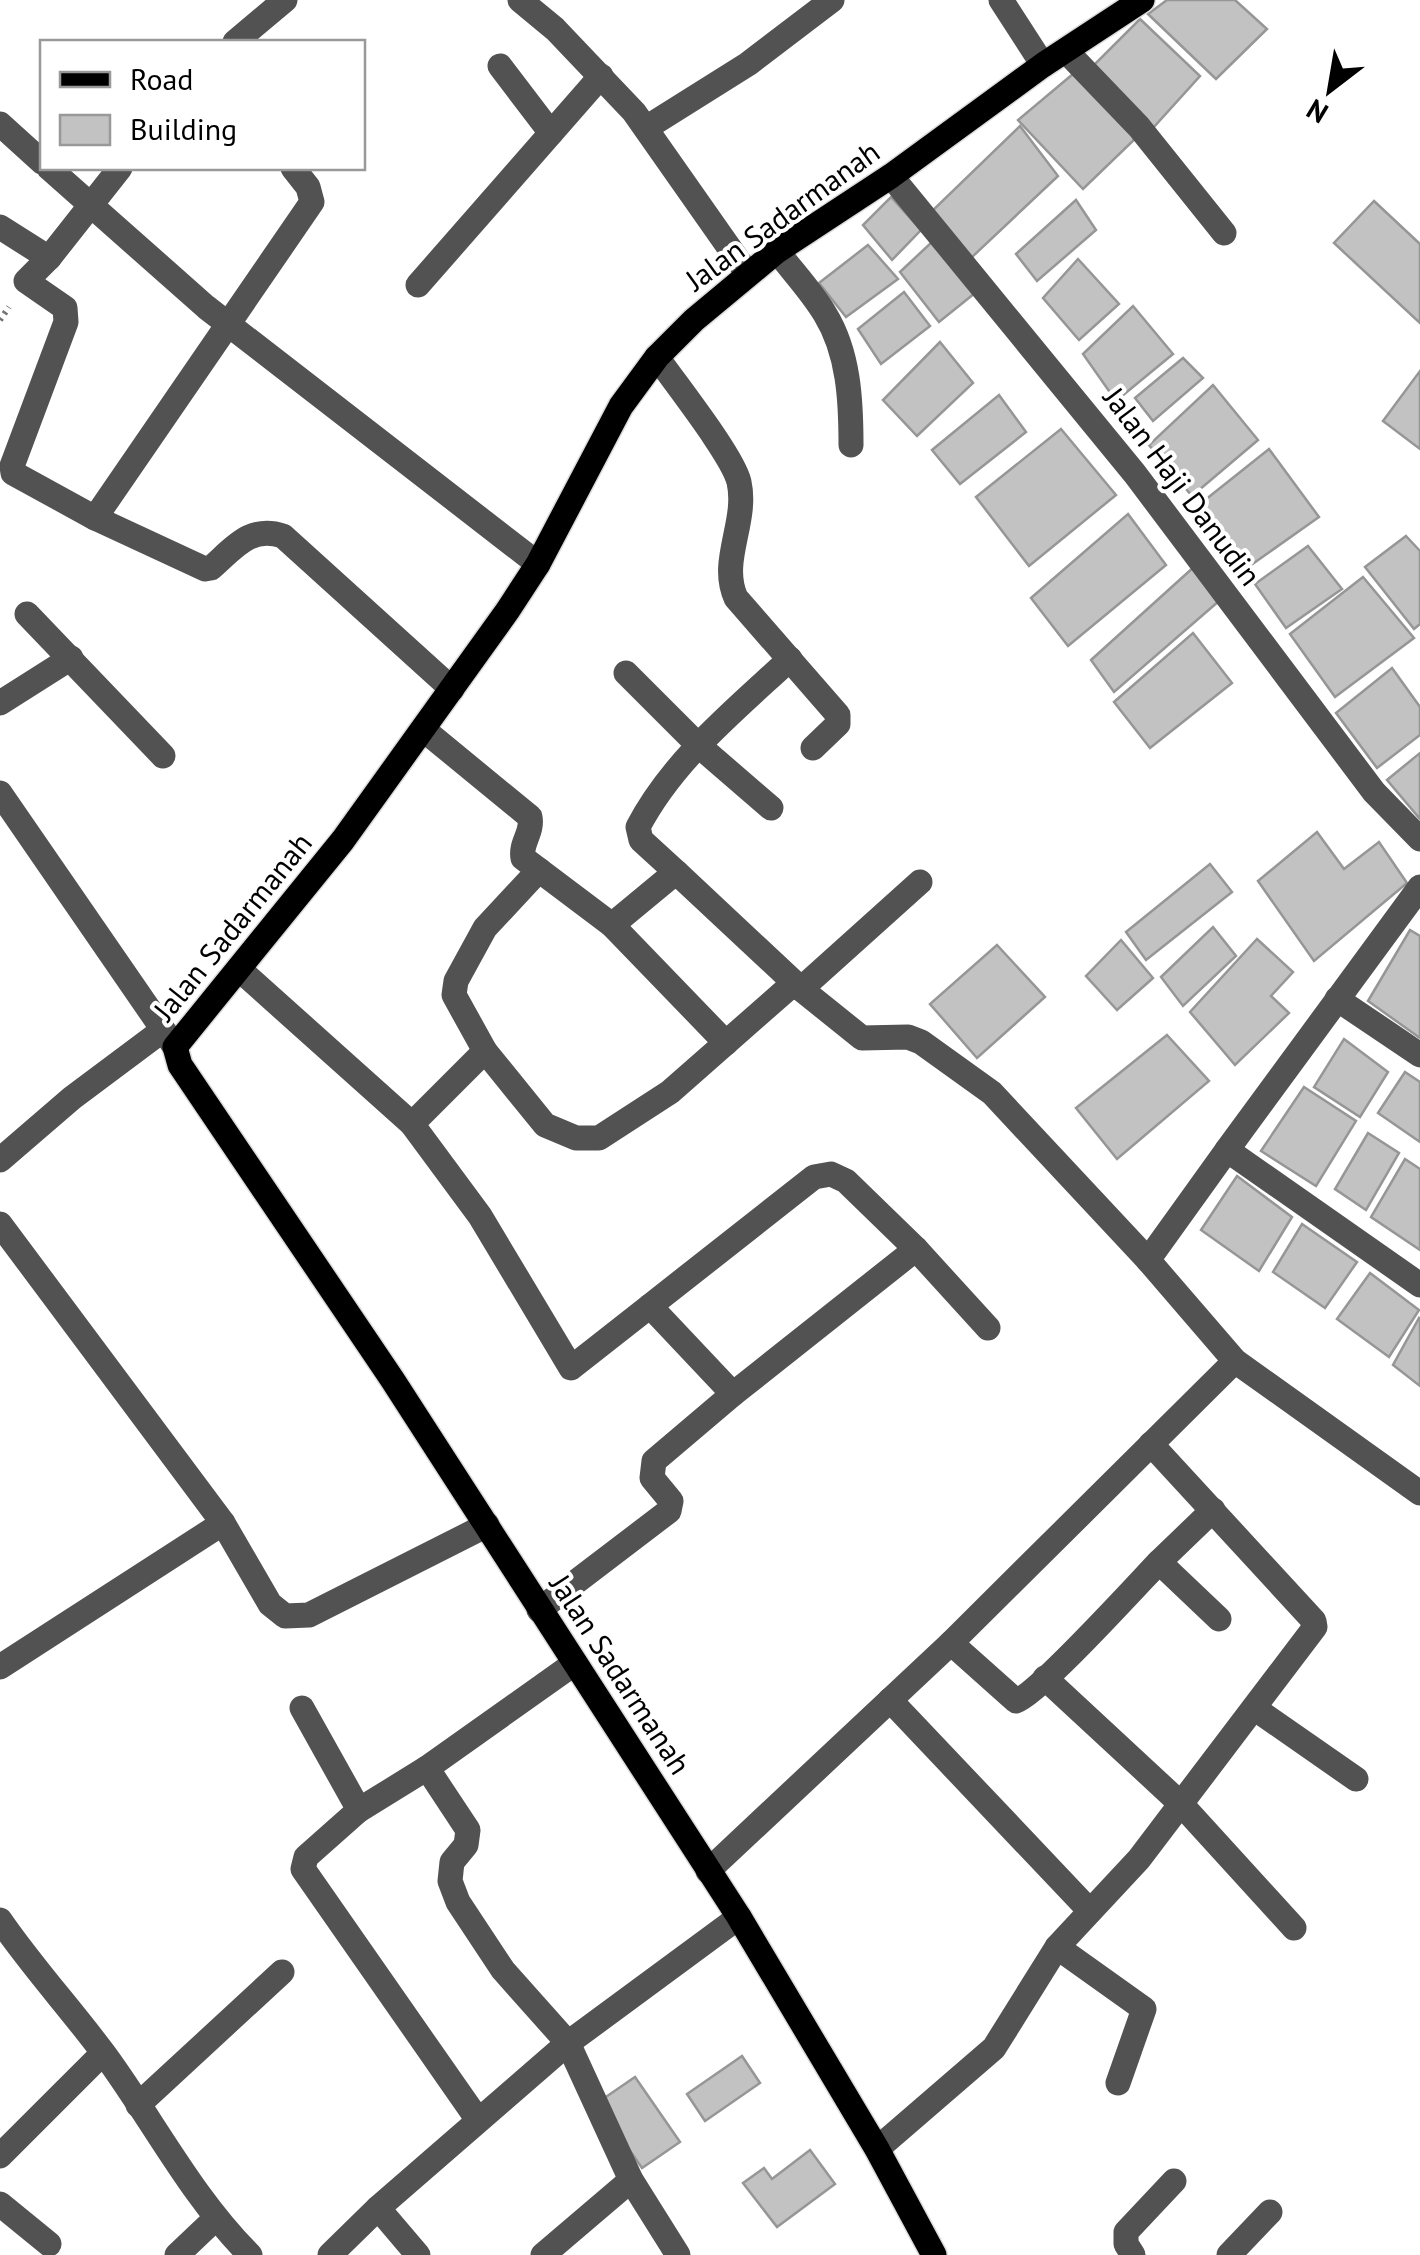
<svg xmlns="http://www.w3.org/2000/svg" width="1420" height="2255" font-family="'PT Sans',sans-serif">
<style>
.building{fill:#c2c2c2;stroke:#969696;stroke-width:2.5}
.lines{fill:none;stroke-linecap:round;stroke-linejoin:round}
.major-casing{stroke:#dbdbdb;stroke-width:28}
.path{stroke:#747474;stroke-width:6;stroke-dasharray:2.5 5;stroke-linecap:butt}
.minor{stroke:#525252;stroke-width:25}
.major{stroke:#000;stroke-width:25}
.labels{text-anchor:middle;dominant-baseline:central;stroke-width:8;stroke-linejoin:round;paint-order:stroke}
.street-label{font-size:30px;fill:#000;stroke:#fff}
</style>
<rect width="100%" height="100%" fill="#fff"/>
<g class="building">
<path d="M1167 0H1235L1267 29 1216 79 1148 14Z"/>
<path d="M1140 19 1200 76 1153 128 1090 69Z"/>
<path d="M1073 74 1138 136 1083 189 1018 120Z"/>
<path d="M1020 126 1058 176 971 258 930 213Z"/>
<path d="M891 197 921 230 892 260 863 225Z"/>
<path d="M1076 200 1096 230 1037 281 1016 254Z"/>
<path d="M1374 201 1420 244V323L1334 243Z"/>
<path d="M934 240 975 293 939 322 900 272Z"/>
<path d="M868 245 898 279 846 317 819 283Z"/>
<path d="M1078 259 1119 304 1079 340 1043 298Z"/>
<path d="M904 292 930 326 881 364 858 329Z"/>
<path d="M1133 306 1173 354 1116 401 1083 354Z"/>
<path d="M940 342 973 383 917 436 883 400Z"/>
<path d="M1183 358 1203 378 1153 421 1135 398Z"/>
<path d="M1420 371V449L1383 421Z"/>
<path d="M1213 385 1258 440 1192 496 1149 445Z"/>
<path d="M999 395 1026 432 960 484 932 450Z"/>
<path d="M1061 429 1116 495 1029 566 976 497Z"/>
<path d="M1269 449 1319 517 1244 570 1195 508Z"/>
<path d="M1128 514 1166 565 1068 646 1031 598Z"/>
<path d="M1406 536 1420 551V624L1414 629 1365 567Z"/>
<path d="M1308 546 1342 589 1286 628 1255 584Z"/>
<path d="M1195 566 1219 601 1114 692 1091 660Z"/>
<path d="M1363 577 1414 638 1335 697 1290 634Z"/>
<path d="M1193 633 1232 683 1150 748 1114 702Z"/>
<path d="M1392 668 1420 707V735L1377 768 1336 713Z"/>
<path d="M1420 753V819L1387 780Z"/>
<path d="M1317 832 1344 869 1379 842 1407 883 1314 961 1258 881Z"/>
<path d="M1210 864 1232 892 1146 960 1126 932Z"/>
<path d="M1213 927 1236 956 1183 1006 1161 977Z"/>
<path d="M1410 930 1420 936V1038L1368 1001Z"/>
<path d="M1257 939 1293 972 1271 996 1289 1013 1235 1065 1190 1012Z"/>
<path d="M1121 940 1153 978 1117 1010 1086 976Z"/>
<path d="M997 945 1045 997 977 1058 930 1004Z"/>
<path d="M1167 1035 1209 1081 1117 1159 1076 1108Z"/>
<path d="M1344 1039 1388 1072 1360 1117 1314 1087Z"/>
<path d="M1405 1072 1420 1082V1142L1378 1113Z"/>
<path d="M1304 1087 1356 1121 1316 1186 1261 1151Z"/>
<path d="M1368 1133 1399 1153 1366 1210 1335 1189Z"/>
<path d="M1405 1159 1420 1169V1250L1371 1217Z"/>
<path d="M1237 1176 1292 1217 1259 1271 1201 1230Z"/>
<path d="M1302 1224 1357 1262 1325 1308 1273 1272Z"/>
<path d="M1370 1273 1419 1310 1389 1357 1337 1319Z"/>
<path d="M1419 1318 1420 1319V1386L1393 1365Z"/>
<path d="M742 2056 760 2083 705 2121 687 2094Z"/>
<path d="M635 2077 680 2142 642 2168 597 2103Z"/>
<path d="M810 2150 835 2184 777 2227 743 2183 764 2168 772 2179Z"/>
</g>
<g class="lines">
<g class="major-casing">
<path id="major" d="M934 2255 877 2149 739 1917 392 1379 180 1065 175 1047 343 840 508 610 538 564 621 406 657 357 694 320 777 251 891 176 1043 65 1142 0"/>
</g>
<path class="path" d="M0 320 9 307"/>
<g class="minor">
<path d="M520 0 555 29 634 112 747 273"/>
<path d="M1001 0 1043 65"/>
<path d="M235 42 285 0"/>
<path d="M1067 52 1139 127 1224 233"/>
<path d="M500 66 551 133"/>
<path d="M0 124 42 162"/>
<path d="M646 128 748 64 832 0"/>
<path d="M49 168 206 307 538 564"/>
<path d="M891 176 1135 474 1374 792 1420 839"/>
<path d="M0 227 49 258 120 168"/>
<path d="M777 251C793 272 812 292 825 314 849 353 851 401 851 445"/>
<path d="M49 258 26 281 65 308 66 322 12 466 13 473 95 518 312 202 308 187 293 168"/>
<path d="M418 285 601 76"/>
<path d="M657 357C675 383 733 456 739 482 748 522 719 561 736 598L838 715V724L813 748"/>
<path d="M95 518 205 569 211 568C234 548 250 525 283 536L452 689"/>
<path d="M27 614 163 756"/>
<path d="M626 673 698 745 771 808"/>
<path d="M0 703 71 658"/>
<path d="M424 730 530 817C533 833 520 843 523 858L612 925 726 1043"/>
<path d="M0 793 175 1047"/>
<path d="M539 870 485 928 456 981 454 995 485 1051 545 1125 576 1138H599L670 1092 794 983"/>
<path d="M676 872 641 840 638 827C673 760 735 710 790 659"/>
<path d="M612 925 676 872 801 989 862 1038 908 1037 921 1042 992 1093 1148 1260 1235 1361 1420 1493"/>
<path d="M240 970 412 1124 480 1216 571 1368 650 1306"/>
<path d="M801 989 920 882"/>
<path d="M1337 999 1420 1055"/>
<path d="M412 1124 485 1051"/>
<path d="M1227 1150 1420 887"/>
<path d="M0 1160 72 1098 163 1030"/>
<path d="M0 1224 223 1523 270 1604 285 1616 309 1615 487 1525"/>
<path d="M1148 1260 1227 1150 1420 1285"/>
<path d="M733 1394 916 1249"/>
<path d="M1159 1562 1213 1510"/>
<path d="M539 1610 669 1511 671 1501 652 1478 654 1461 733 1394 650 1306 814 1177 831 1174 846 1181 916 1249 988 1328"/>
<path d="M951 1643 1016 1701C1037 1695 1137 1585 1159 1562L1219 1619"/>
<path d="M0 1667 223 1523"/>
<path d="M1045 1678 1181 1804 1294 1928"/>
<path d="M890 1700 1090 1911"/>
<path d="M302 1708 359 1810 306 1857 303 1869 478 2120"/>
<path d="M1254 1708 1356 1779"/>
<path d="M427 1768 468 1830 466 1845 452 1862 450 1881 458 1902 503 1970 568 2043 631 2180 678 2255"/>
<path d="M359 1810 427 1768 575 1663"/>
<path d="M708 1871 951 1643 1235 1361"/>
<path d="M0 1920C33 1968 71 2009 105 2055 154 2122 191 2196 250 2255"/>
<path d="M1057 1947 1144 2009 1118 2083"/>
<path d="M138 2105 282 1972"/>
<path d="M877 2149 994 2048 1057 1947 1139 1859 1315 1627 1314 1621 1151 1444"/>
<path d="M0 2156 103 2053"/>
<path d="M0 2204 49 2244"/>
<path d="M378 2208 418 2255"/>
<path d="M177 2255 215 2219"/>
<path d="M330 2255 378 2208 568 2043 739 1917"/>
<path d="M543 2255 631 2180"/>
<path d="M1133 2255 1126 2244V2232L1174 2181"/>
<path d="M1229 2255 1270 2212"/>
</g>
<use href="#major" class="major"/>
</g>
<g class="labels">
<g class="street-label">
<text transform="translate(782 215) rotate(-36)">Jalan Sadarmanah</text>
<text transform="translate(1183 486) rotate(53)">Jalan Haji Danudin</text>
<text transform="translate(232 926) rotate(-51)">Jalan Sadarmanah</text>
<text transform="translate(621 1674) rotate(57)">Jalan Sadarmanah</text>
</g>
</g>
<rect x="40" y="40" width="325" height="130" fill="#ffffff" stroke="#999999" stroke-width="2.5"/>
<rect x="60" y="72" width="50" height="15" fill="#000000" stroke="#999999" stroke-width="2.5"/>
<text x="130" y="90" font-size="30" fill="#000000">Road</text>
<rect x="60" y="115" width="50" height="30" fill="#c2c2c2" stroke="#999999" stroke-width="2.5"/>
<text x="130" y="140" font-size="30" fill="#000000">Building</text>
<g transform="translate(1330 90) rotate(211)" stroke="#ffffff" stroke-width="8" paint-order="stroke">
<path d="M0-8L18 38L0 25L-18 38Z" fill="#000000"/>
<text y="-15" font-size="28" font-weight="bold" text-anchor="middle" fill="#000000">N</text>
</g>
</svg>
